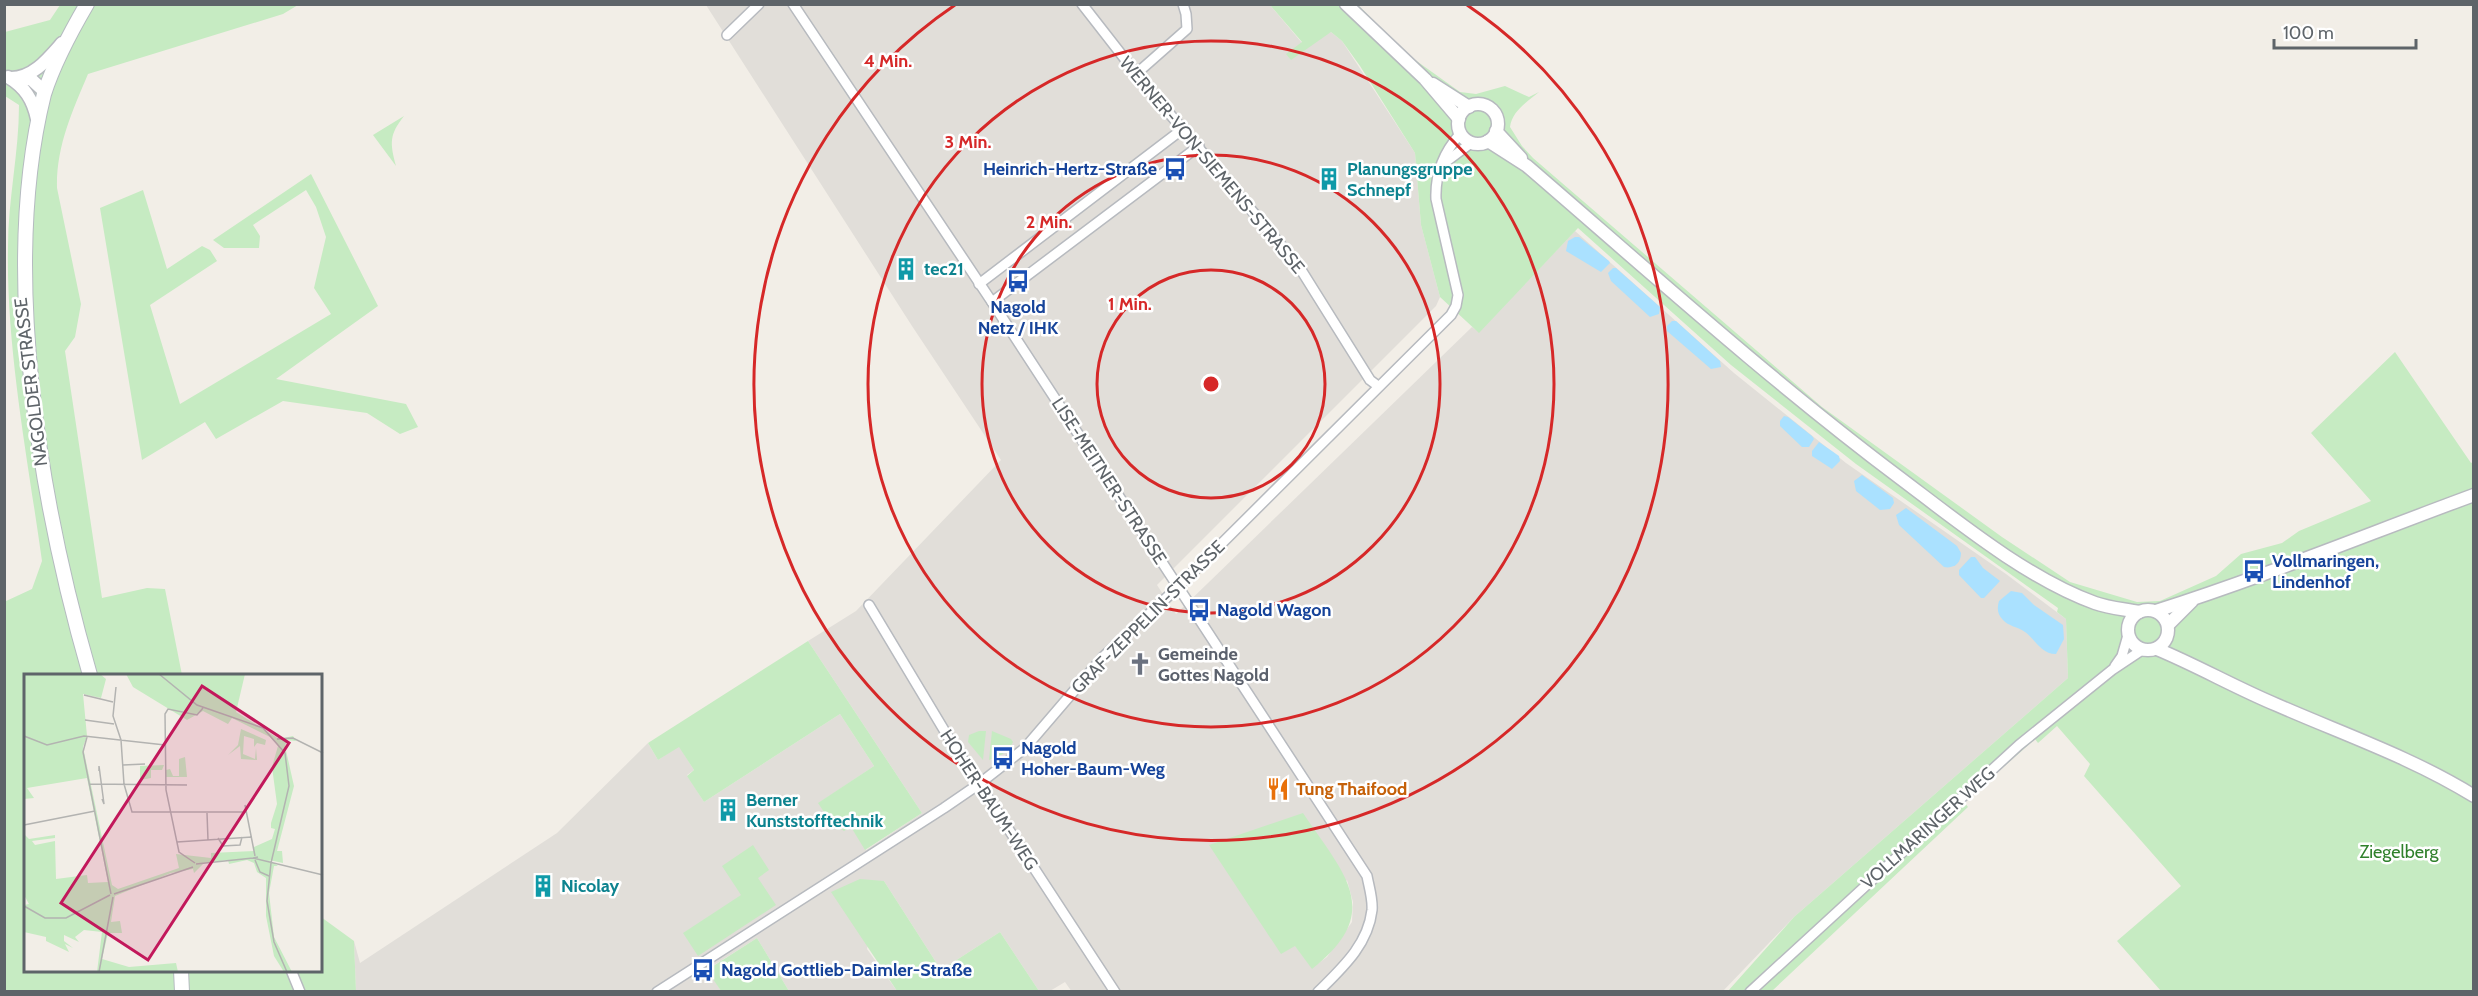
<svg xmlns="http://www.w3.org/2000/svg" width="2478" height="996" font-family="Cabin,sans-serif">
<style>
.industrial{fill:#e1ded9;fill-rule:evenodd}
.green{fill:#c6ebc2}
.water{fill:#aae1ff}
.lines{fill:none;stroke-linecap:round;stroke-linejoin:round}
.minor-casing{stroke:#b7babf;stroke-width:12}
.tertiary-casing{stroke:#b7babf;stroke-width:15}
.secondary-casing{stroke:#b5bbc0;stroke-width:16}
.minor{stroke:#fff;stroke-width:9}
.tertiary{stroke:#fff;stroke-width:12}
.secondary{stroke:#fff;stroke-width:14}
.ring{fill:none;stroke:#d62828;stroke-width:3}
.labels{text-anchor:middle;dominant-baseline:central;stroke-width:5;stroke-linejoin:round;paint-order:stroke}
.street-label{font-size:18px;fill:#5e6469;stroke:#fff}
.transit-label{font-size:18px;font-weight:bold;fill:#164399;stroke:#fff;text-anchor:start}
.culture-label{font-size:18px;font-weight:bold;fill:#0d838f;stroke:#fff;text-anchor:start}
.worship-label{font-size:18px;font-weight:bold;fill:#5b616d;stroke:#fff;text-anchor:start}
.food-label{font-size:18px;font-weight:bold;fill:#c56008;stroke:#fff;text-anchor:start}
.park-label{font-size:18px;fill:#30812c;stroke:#fff}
.inset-road{fill:none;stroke:#b3b3b1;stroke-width:1.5}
.view{fill:#c2185b;fill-opacity:0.15;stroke:#c2185b;stroke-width:3}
.inset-edge{fill:none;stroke:#5e6469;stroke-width:3}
.centre{fill:#d62828;stroke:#fff;stroke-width:3}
.ring-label{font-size:18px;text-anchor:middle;font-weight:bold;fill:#d62828;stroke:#fff;stroke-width:5;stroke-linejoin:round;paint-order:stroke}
</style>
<rect width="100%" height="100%" fill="#f2eee7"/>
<path class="industrial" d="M706 5H1270L1302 43 1331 32 1342 41 1415 153 1421 225 1440 297 1436 306 1157 585 1176 614 1472 327 1479 332 1575 231 1734 373 1846 463 2006 574 2066 619 2068 678 1794 917 1723 991 1072 992 1065 982 1050 991H1039L1000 932 941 970 884 881 867 949 897 991H789L757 938 708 969 721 991H356L354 941 360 963 557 833 648 743 658 760 679 746 694 770 687 775 704 802 840 714 874 766 819 803 830 821 851 826 866 850 922 813 808 641 856 611 1001 460 912 326ZM723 866 775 905 684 933 742 895ZM1347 880 1353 902 1352 922 1327 957 1312 968 1295 945Z"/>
<g class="green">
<path d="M60 5H298L283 14 88 74C72 112 56 147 57 188L81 304 75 337 65 351 102 598 147 588 165 589 182 675H26V970H321V917L354 941 356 991H5L4 602 32 589 42 561C28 460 6 349 8 247 8 199 19 153 19 105L5 96V32L50 20Z"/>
<path d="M1270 5H1358L1411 57 1460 92 1476 94 1505 86 1529 97 1539 92C1527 102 1512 111 1510 127L1522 146 1533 158 1822 407 2002 537 2070 582 2137 602 2160 601 2216 576 2241 554 2282 543 2299 531 2371 501 2311 433 2395 352 2471 463 2473 462V991H2161L2117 941 2181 886 2084 776 2090 764 2057 726 2038 743 2035 739 1964 802 1968 807 1772 991H1728L1794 917 2068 678 2066 619 2057 612 2058 608 1856 464 1731 365 1578 228 1479 333 1440 297 1421 225 1415 153 1360 66 1342 41 1331 32 1291 60 1286 54 1302 42Z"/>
<path d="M404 116C389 135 390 143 396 166L373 135Z"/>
<path d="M311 174 378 306 276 379 406 404 418 427 400 434 367 413 283 401 216 439 205 422 142 460 100 208 143 190 167 269 202 246 210 250 217 261 150 305 180 404 331 314 314 288 326 237 316 207 306 190 253 225 260 236 259 248H224L213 240Z"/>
<path d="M808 641 922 813 865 850 851 827 844 831 830 821 818 803 874 766 840 714 704 802 687 776 694 770 679 747 658 760 648 743Z"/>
<path d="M979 731H986L983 760 968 742 969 735Z"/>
<path d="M992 731 1011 739 1013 742C1008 753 999 756 989 760Z"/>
<path d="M1303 813C1343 873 1386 911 1312 969L1295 946 1281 954 1209 845Z"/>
<path d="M753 845 769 870 758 878 776 905 698 956 683 933 741 895 722 866Z"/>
<path d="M860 879 884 881 941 970 1000 932 1039 991H897L831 892Z"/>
<path d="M757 938 789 991H721L707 970Z"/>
</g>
<g class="water">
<path d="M1575 237H1579L1609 261 1610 263 1601 272 1566 251 1568 241Z"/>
<path d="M1613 268H1616L1660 307 1659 314 1650 317 1611 281 1608 273Z"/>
<path d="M1672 321H1676L1720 361 1721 367 1711 369 1667 331V326Z"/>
<path d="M1784 416 1788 417 1812 436 1814 439 1809 447H1802L1780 426V421Z"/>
<path d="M1819 442 1839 456 1840 461 1832 469 1812 456V451Z"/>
<path d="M1862 475 1893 498 1894 503 1890 509 1880 510 1856 491 1854 481Z"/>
<path d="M1906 508 1957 546 1961 553C1961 563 1954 569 1944 567L1899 525 1896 515Z"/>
<path d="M1971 557H1975L1983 568 2000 581 1984 598H1981L1959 575V570Z"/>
<path d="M2011 591 2022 593 2034 605 2063 625 2064 639 2056 654C2041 654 2035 639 2025 632 2018 627 2008 626 2003 620 1997 614 1997 608 1999 601Z"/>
</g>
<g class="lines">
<g class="minor-casing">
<g id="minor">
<path d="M793 4 992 302 1367 876C1369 887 1373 899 1372 910 1368 945 1342 968 1318 992"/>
<path d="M1082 4 1146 86 1298 265 1370 380 1378 386"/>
<path d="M727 35 759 4"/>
<path d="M1136 74 1187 29 1186 14 1183 4"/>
<path d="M1443 164 1471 143"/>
<path d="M979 284 1184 128"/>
<path d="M992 302 1199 146"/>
<path d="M869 605 947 735 1115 992"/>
<path d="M2115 666 2122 656 2128 635"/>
<path d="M291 970 300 992"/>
<path d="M657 992 944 808 979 784 1025 748 1103 657 1178 587 1451 315 1456 306 1458 295 1436 199C1435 174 1444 152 1460 134"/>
<path d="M1750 992 2019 745 2112 670 2142 650"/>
</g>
</g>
<g class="tertiary-casing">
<g id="tertiary">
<path d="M1346 4 1425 79 1459 119"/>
<path d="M8 77C25 87 33 100 37 119"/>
<path d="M11 78C33 78 48 59 62 43"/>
<path d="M23 78 32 80 45 92"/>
<path d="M1433 84 1469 107"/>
<circle cx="1478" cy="124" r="20"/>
<path d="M1496 131 1521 158"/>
<path d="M1488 141 1527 166C1650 272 1771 381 1900 478 1957 521 2028 579 2095 603 2109 608 2124 609 2139 612"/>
<circle cx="2148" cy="630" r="20"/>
<path d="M2156 611C2263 577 2368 534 2474 495"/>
<path d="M2168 625 2192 601"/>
<path d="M2157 649C2198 666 2236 688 2277 705 2343 734 2413 758 2474 796"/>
</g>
</g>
<g class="secondary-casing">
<g id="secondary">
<path d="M87 4C70 33 54 63 44 94 0 270 40 502 90 675"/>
<path d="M181 970 182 992"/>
</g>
</g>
<use href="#minor" class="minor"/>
<use href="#tertiary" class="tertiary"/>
<use href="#secondary" class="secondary"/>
</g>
<g class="ring">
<circle cx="1211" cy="384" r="114"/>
<circle cx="1211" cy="384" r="229"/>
<circle cx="1211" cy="384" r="343"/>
<path d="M1467 5A457 457 0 1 1 955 5"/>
</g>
<defs>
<g id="bus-bare" transform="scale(1.8)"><path d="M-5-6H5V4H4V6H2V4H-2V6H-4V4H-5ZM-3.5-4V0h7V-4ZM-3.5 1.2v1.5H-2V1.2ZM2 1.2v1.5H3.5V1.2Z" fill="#1a4fb4" stroke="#fff" stroke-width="2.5" paint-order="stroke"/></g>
<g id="building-bare" transform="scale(1.8)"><path d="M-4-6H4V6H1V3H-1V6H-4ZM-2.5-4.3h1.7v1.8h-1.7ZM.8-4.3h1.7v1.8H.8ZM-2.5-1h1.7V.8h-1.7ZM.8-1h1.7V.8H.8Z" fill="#0f9aa8" stroke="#fff" stroke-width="2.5" paint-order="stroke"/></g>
<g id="church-bare" transform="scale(1.8)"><path d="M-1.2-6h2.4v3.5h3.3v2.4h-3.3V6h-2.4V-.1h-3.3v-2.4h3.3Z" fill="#6b7280" stroke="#fff" stroke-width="2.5" paint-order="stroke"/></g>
<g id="restaurant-bare" transform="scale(1.8)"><path d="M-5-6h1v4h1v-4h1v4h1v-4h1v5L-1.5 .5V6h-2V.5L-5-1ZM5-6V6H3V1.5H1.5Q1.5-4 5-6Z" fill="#e8710a" stroke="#fff" stroke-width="2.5" paint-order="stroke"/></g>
</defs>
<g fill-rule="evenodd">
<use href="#bus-bare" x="1175" y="169"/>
<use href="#building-bare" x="1329" y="179"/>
<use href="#building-bare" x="906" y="269"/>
<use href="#bus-bare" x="1018" y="281"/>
<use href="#bus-bare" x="2254" y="571"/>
<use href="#bus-bare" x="1199" y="610"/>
<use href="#church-bare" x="1140" y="664"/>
<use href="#bus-bare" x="1003" y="758"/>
<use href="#restaurant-bare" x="1278" y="789"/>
<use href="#building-bare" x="728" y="810"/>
<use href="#building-bare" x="543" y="886"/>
<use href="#bus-bare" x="703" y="970"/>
</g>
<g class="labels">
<g class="street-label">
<text transform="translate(1212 165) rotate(50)">WERNER-VON-SIEMENS-STRASSE</text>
<text transform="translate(31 382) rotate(-97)">NAGOLDER STRASSE</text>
<text transform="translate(1109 481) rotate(57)">LISE-MEITNER-STRASSE</text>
<text transform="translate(1148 617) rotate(-45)">GRAF-ZEPPELIN-STRASSE</text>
<text transform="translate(989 800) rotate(57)">HOHER-BAUM-WEG</text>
<text transform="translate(1928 828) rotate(-42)">VOLLMARINGER WEG</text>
</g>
<g class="transit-label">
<text x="1157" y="169" text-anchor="end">Heinrich-Hertz-Straße</text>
<text x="1018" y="307" text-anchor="middle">Nagold<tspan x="1018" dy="21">Netz / IHK</tspan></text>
<text x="2272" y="561">Vollmaringen,<tspan x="2272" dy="21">Lindenhof</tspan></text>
<text x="1217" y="610">Nagold Wagon</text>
<text x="1021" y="748">Nagold<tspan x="1021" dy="21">Hoher-Baum-Weg</tspan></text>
<text x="721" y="970">Nagold Gottlieb-Daimler-Straße</text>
</g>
<g class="culture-label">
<text x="1347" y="169">Planungsgruppe<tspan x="1347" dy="21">Schnepf</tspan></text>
<text x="924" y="269">tec21</text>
<text x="746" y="800">Berner<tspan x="746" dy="21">Kunststofftechnik</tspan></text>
<text x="561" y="886">Nicolay</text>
</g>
<g class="worship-label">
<text x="1158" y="654">Gemeinde<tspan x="1158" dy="21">Gottes Nagold</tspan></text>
</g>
<g class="food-label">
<text x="1296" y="789">Tung Thaifood</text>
</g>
<g class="park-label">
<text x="2399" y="852">Ziegelberg</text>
</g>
</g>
<g transform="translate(24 674)">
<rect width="298" height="298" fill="#f2eee7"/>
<path d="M0 0H76L82 5 77 24 59 20 63 62 59 73 88 211 94 215 155 194 152 180 187 184V179L230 177V173L248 165 251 155 247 154V149L253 130 248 93 254 72 246 63 208 44 204 50 179 37 163 46 109 13 102 0H221L212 38 255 65 269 62 272 67 263 66 261 72 270 112 253 177H258L259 189 245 186 254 192H250L245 219 250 263 268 298H260L250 282 242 242V204L233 198 230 189 223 186 205 190 204 186 180 189 170 199 169 195 147 199 91 222 87 248 96 247 98 259H84L78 285 105 293 152 289 154 298H73L78 258 60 256 51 263 55 268 40 261V267L49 274 41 270 45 278 22 267V263L0 258V231L5 230 0 221V160L5 165 31 161V164L8 167 11 171 31 167 32 205 63 201 64 209 84 208 63 104 3 114 10 124 0 125ZM217 55 242 66 241 71 233 69 230 73V65L220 62 219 80 231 85 232 74 233 86 217 85 216 72 204 81 214 71ZM161 83 163 103H142V96L146 95 149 102H155V85ZM140 91 138 96H127V104L116 106V92Z" fill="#c6ebc2"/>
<path class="inset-road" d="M135 0 173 31 239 54 261 79 265 112 247 189 243 227 250 268 263 298M92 13 89 42 97 66 100 110 108 138H222M60 21 89 28M61 46 90 50M0 62 23 71 60 62 141 71M63 63 59 78 87 220M253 65 269 64 299 79M99 91 121 90M75 97V92L80 130 78 125M65 110 163 111M221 131 231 182M183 139 184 166M0 151 71 137M194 164 199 172 216 171 218 163M153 168 228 163M234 183 229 184 299 201M231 186 236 198 245 202M171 189 155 178 142 116 141 40 144 35 173 41 179 34M172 190 229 184M90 220 169 193M0 232 21 244H42L86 221M75 298 89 223"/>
<path class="view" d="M178 12 265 69 124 286 37 229Z"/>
<rect width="298" height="298" class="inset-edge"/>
</g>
<circle cx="1211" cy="384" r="9" class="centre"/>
<g class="ring-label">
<text x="888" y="67">4 Min.</text>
<text x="968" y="148">3 Min.</text>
<text x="1049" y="228">2 Min.</text>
<text x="1130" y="310">1 Min.</text>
</g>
<rect width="2478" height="996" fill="none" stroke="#5e6469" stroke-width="12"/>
<path d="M2274 39v9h142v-9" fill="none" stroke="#5e6469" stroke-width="3"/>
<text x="2283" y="39" font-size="18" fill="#5e6469" stroke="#ffffff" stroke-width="4.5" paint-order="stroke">100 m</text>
</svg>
